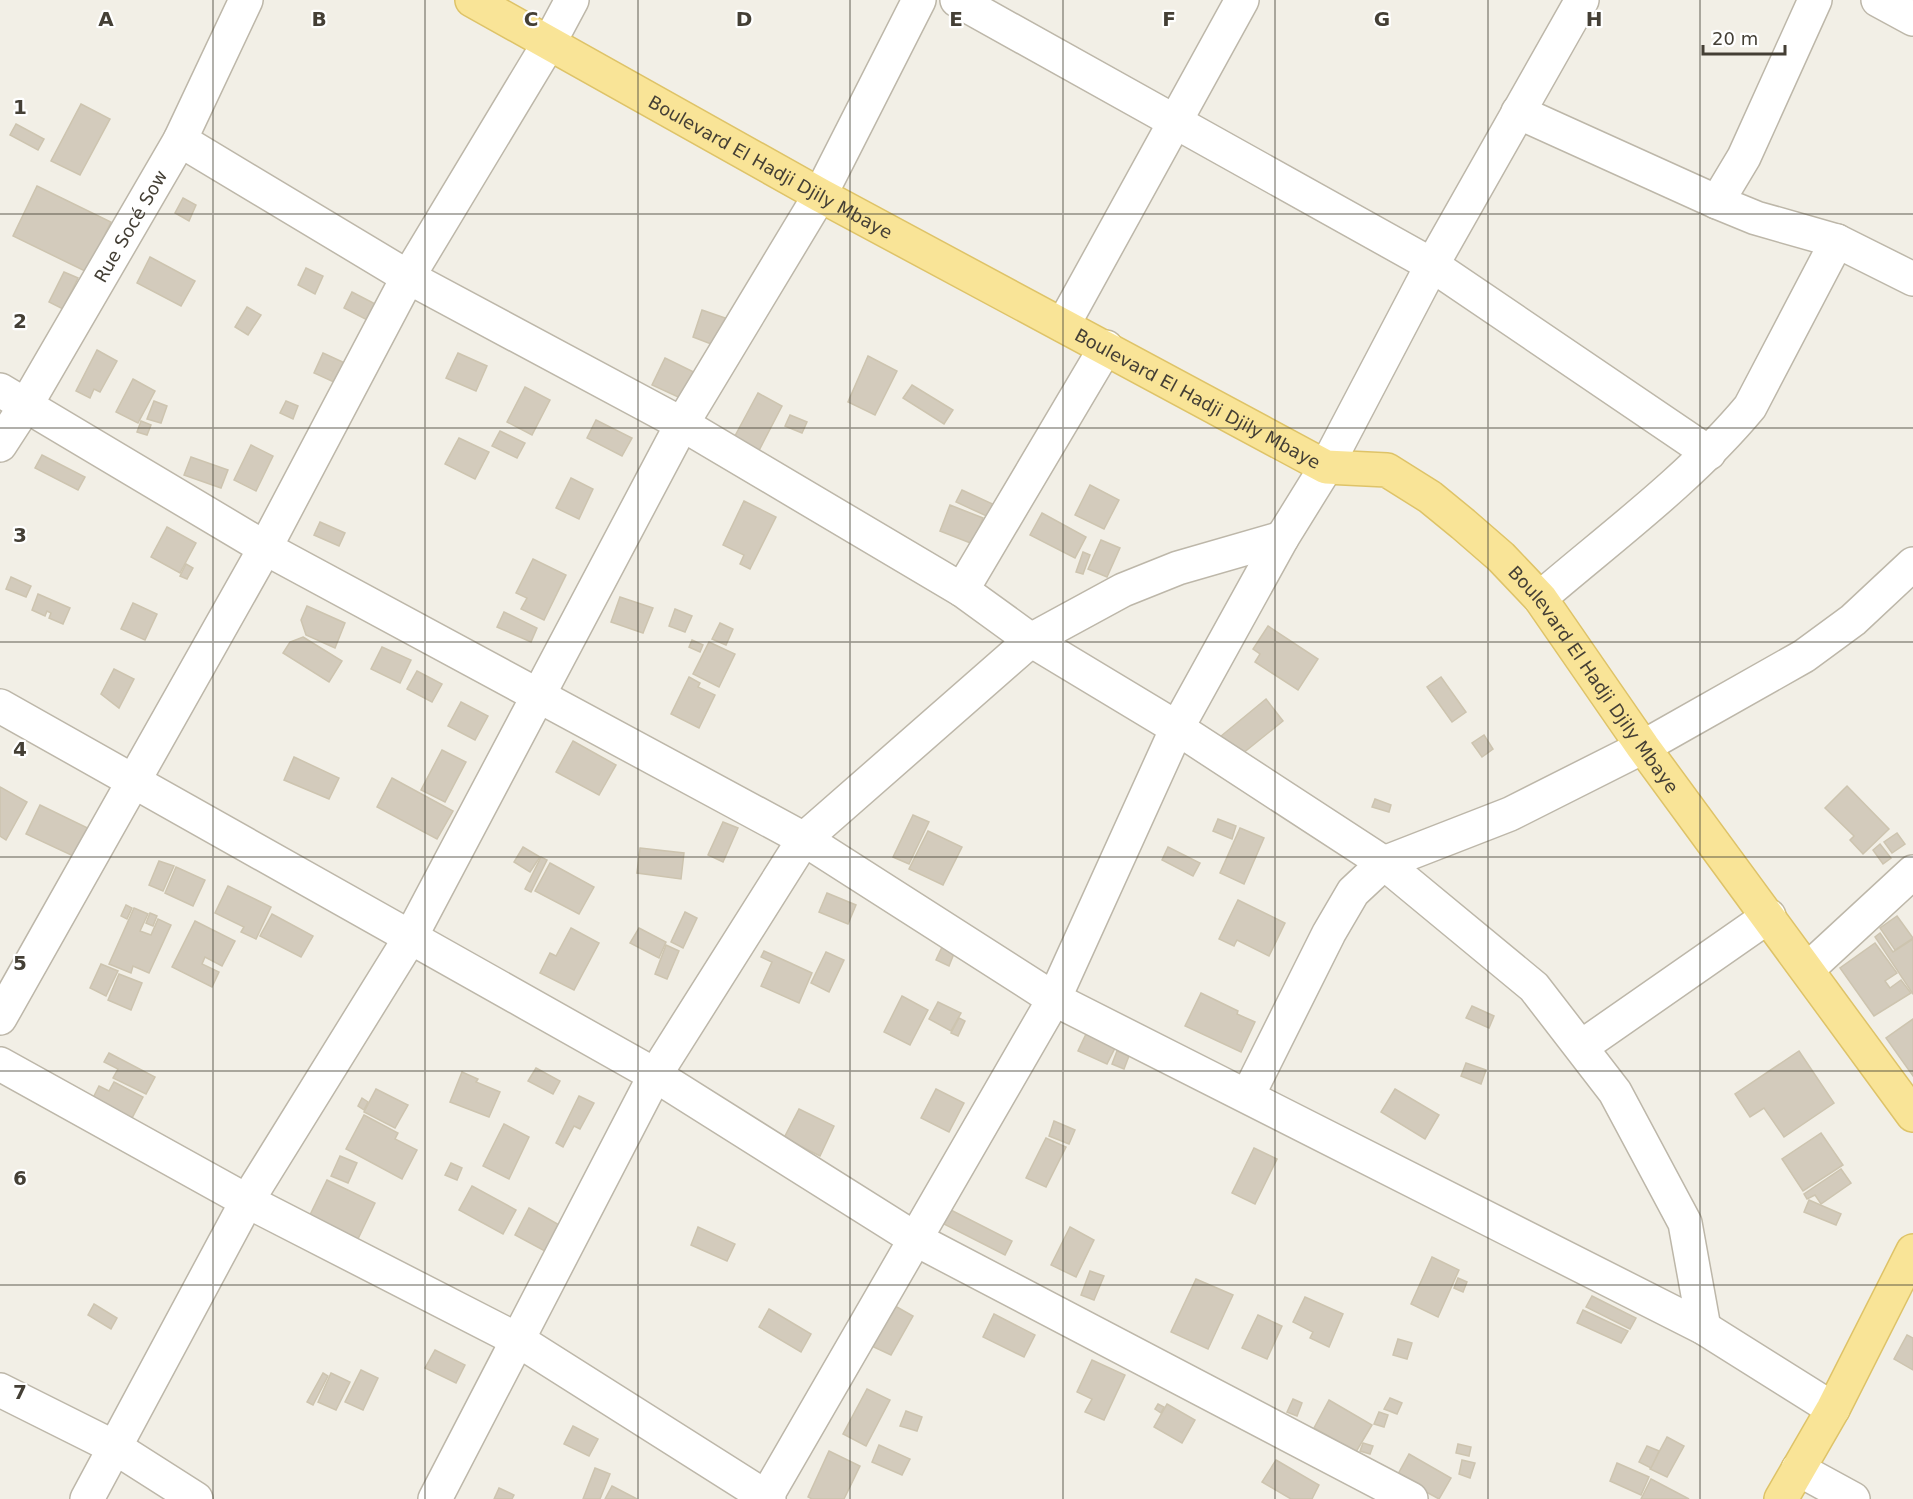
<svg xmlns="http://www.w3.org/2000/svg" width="1913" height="1499" font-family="'DejaVu Sans',sans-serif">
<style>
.building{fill:#d3cbbc;stroke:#cdc4af;stroke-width:1.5}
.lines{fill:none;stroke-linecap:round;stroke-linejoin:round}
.minor-casing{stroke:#bdb7a9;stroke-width:36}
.major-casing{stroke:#dec368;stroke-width:36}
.minor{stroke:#fff;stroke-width:33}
.major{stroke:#f9e497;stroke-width:33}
.grid{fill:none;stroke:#443f35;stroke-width:1.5;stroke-opacity:0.55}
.labels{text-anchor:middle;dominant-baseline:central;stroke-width:4.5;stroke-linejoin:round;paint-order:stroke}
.street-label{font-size:18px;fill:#443f35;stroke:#fff}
.grid-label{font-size:20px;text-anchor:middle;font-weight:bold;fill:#443f35;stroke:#fff;stroke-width:4.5;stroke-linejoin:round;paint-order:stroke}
</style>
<rect width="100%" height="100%" fill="#f2efe6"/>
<g class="building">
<path d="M81 104 110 119 80 175 51 161Z"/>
<path d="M16 124 44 139 38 150 10 135Z"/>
<path d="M37 186 111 222 87 272 13 236Z"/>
<path d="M183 198 196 205 189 221 175 213Z"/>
<path d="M150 257 195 281 181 306 137 283Z"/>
<path d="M306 268 323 276 315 294 298 285Z"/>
<path d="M64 272 78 278 63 309 49 302Z"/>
<path d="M352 292 383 308 375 324 344 308Z"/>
<path d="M247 307 261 315 248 335 235 327Z"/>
<path d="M702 310 728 319 719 347 693 337Z"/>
<path d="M97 350 117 361 100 392 94 389 90 398 76 391Z"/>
<path d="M323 353 356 368 347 388 314 373Z"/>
<path d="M458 353 487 366 476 391 446 378Z"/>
<path d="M868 356 897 371 875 415 848 402Z"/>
<path d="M665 358 702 376 689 402 652 385Z"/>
<path d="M133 379 155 391 138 423 116 412Z"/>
<path d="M912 385 953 410 944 424 903 398Z"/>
<path d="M525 387 550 400 532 435 507 422Z"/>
<path d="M758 393 782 406 753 462 728 449Z"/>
<path d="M154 401 167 406 161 423 147 419Z"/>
<path d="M286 401 298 406 293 419 280 413Z"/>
<path d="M790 415 807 422 802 433 785 426Z"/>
<path d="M596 420 632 438 622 456 587 438Z"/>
<path d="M141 421 151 425 147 435 137 432Z"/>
<path d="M500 431 525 443 517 458 492 446Z"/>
<path d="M459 438 489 452 475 479 445 464Z"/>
<path d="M251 445 273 456 256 491 234 480Z"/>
<path d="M42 455 85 477 78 490 35 468Z"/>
<path d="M191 457 228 470 221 488 184 475Z"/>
<path d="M571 478 593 489 579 519 556 508Z"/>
<path d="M1090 485 1119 500 1104 529 1075 515Z"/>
<path d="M962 490 997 506 991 518 956 502Z"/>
<path d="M744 501 776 517 750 569 740 564 744 555 723 545Z"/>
<path d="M950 505 983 518 973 544 940 531Z"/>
<path d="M1042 513 1086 537 1075 558 1030 535Z"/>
<path d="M320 522 345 533 339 546 314 535Z"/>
<path d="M167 527 196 543 180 573 151 557Z"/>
<path d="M1101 540 1120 548 1107 577 1088 569Z"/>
<path d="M1083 552 1090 555 1083 574 1076 572Z"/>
<path d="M533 559 566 575 544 620 521 609 527 598 516 593Z"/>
<path d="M186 564 193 568 187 579 180 576Z"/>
<path d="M11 577 31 586 26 597 6 589Z"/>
<path d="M38 594 70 608 63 624 49 618 51 613 47 611 45 616 32 610Z"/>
<path d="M620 597 653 608 643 633 611 622Z"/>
<path d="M133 603 157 614 145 640 121 629Z"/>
<path d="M307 606 345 623 335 648 306 635 301 620Z"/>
<path d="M675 609 692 616 685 632 669 626Z"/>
<path d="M504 612 537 628 531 642 497 627Z"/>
<path d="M720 623 733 629 726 645 712 639Z"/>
<path d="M1268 626 1318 659 1298 690 1255 662 1260 654 1253 649Z"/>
<path d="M303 637 342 661 329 682 283 653 290 642Z"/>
<path d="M692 640 703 645 700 652 689 647Z"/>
<path d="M709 642 735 654 719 687 693 674Z"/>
<path d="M382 647 411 660 400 683 371 669Z"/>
<path d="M114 669 134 679 119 708 101 694Z"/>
<path d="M417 671 442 684 432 702 407 689Z"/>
<path d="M689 677 700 683 698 687 715 695 699 728 671 714Z"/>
<path d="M1441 677 1466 712 1452 722 1427 687Z"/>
<path d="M1266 699 1283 721 1232 762 1215 741Z"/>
<path d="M461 702 488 716 475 740 448 726Z"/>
<path d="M1484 735 1493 749 1482 757 1472 743Z"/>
<path d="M573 741 616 765 599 795 556 772Z"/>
<path d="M442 750 466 762 445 802 421 790Z"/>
<path d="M294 757 339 778 329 799 284 780Z"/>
<path d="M392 778 453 811 437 839 377 807Z"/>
<path d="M1847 786 1889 829 1863 854 1850 840 1854 836 1825 808Z"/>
<path d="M0 787 27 802 6 840 0 836Z"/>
<path d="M1375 799 1391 805 1389 812 1372 807Z"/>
<path d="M40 805 98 833 84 861 26 834Z"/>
<path d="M913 815 929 822 909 864 893 857Z"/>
<path d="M1218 819 1236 826 1232 839 1213 831Z"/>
<path d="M723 822 738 828 723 862 708 855Z"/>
<path d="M1240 828 1264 838 1244 884 1220 873Z"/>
<path d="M928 831 962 847 943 885 909 869Z"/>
<path d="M1897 833 1905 844 1892 853 1884 842Z"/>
<path d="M1880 844 1891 858 1883 864 1873 850Z"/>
<path d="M523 847 540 857 530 872 514 862Z"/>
<path d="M1168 847 1200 863 1193 876 1162 860Z"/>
<path d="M640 848 684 853 681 879 637 873Z"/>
<path d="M541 857 547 860 531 892 525 889Z"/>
<path d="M159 861 174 866 163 891 149 885Z"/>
<path d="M550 863 594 887 579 914 535 891Z"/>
<path d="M176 867 205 880 193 906 165 893Z"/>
<path d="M228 886 271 907 256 939 241 932 244 927 215 913Z"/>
<path d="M827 893 856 905 848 924 819 912Z"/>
<path d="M1238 900 1285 923 1269 956 1237 940 1234 946 1219 939Z"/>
<path d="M126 905 132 908 127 919 121 916Z"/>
<path d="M134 908 148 914 140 931 151 935 158 919 171 925 149 973 133 966 131 973 109 964Z"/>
<path d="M685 912 697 918 683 948 671 942Z"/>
<path d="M150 913 157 916 153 926 146 923Z"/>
<path d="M272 914 313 936 301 957 260 936Z"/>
<path d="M1897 916 1913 938 1895 950 1880 928Z"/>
<path d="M195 921 235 941 222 966 205 957 202 964 219 972 212 987 172 967Z"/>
<path d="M571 928 599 943 574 990 540 973 550 953 556 956Z"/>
<path d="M639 928 666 942 659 958 630 943Z"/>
<path d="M1880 933 1893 952 1913 939V994L1875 937Z"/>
<path d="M1875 943 1897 973 1885 981 1890 988 1901 980 1911 993 1874 1016 1840 968Z"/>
<path d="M666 945 679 951 667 979 655 974Z"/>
<path d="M943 945 955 951 949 966 936 960Z"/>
<path d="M764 951 812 973 799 1003 761 986 772 962 761 957Z"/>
<path d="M826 952 844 960 829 992 811 983Z"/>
<path d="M101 964 118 971 106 996 90 988Z"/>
<path d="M119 974 142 983 131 1010 108 1000Z"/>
<path d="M1201 993 1238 1011 1237 1014 1255 1022 1241 1052 1185 1026Z"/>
<path d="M902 996 928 1010 910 1045 884 1032Z"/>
<path d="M938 1002 961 1013 951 1031 929 1019Z"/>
<path d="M1472 1006 1494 1016 1489 1028 1466 1018Z"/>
<path d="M959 1018 965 1021 958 1036 951 1033Z"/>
<path d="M1913 1019V1076L1886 1038Z"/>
<path d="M1086 1034 1115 1048 1107 1064 1078 1051Z"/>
<path d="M1117 1051 1129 1056 1124 1069 1112 1064Z"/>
<path d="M1799 1051 1834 1103 1784 1137 1764 1108 1750 1117 1735 1094Z"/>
<path d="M109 1053 155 1077 146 1094 113 1078 118 1069 104 1062Z"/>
<path d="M1466 1063 1486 1070 1481 1084 1461 1076Z"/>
<path d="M536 1068 560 1081 553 1094 528 1081Z"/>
<path d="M462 1072 478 1079 476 1082 500 1092 489 1117 450 1102Z"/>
<path d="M114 1082 143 1097 131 1120 92 1100 99 1086 109 1091Z"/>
<path d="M376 1089 408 1105 395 1128 364 1112Z"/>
<path d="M936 1089 964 1103 949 1132 921 1118Z"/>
<path d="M1395 1089 1439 1115 1425 1139 1381 1112Z"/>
<path d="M579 1096 594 1103 580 1129 574 1126 563 1147 556 1143Z"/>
<path d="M362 1098 368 1102 364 1110 358 1106Z"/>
<path d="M799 1109 834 1126 820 1156 784 1138Z"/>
<path d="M364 1115 398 1133 395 1139 417 1150 402 1179 346 1149Z"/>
<path d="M1054 1121 1075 1130 1069 1144 1049 1136Z"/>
<path d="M504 1124 529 1137 509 1179 483 1166Z"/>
<path d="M1821 1133 1843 1165 1803 1191 1782 1159Z"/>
<path d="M1046 1138 1066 1147 1046 1187 1026 1178Z"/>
<path d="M1254 1148 1277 1159 1255 1204 1232 1193Z"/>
<path d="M340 1156 357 1163 348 1183 331 1176Z"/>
<path d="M451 1163 462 1168 457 1180 445 1175Z"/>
<path d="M1841 1169 1851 1183 1821 1204 1815 1195 1807 1199 1804 1194Z"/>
<path d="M327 1180 375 1203 356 1243 308 1219Z"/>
<path d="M472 1186 516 1210 503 1234 459 1210Z"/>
<path d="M1809 1200 1841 1214 1836 1225 1804 1212Z"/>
<path d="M943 1206 1012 1241 1005 1255 936 1220Z"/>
<path d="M529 1208 570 1231 556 1257 515 1235Z"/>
<path d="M698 1227 735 1244 727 1261 691 1245Z"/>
<path d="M1070 1227 1094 1240 1076 1277 1051 1265Z"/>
<path d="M1432 1257 1459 1270 1438 1317 1411 1304Z"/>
<path d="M1090 1271 1104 1276 1094 1300 1081 1295Z"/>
<path d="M1458 1278 1467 1282 1463 1292 1454 1288Z"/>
<path d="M1196 1279 1233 1295 1208 1349 1171 1332Z"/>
<path d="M1592 1296 1636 1318 1630 1329 1586 1307Z"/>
<path d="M1305 1297 1343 1314 1329 1347 1310 1338 1313 1332 1293 1322Z"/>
<path d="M888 1302 913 1316 891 1355 865 1343Z"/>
<path d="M94 1304 117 1318 111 1329 88 1315Z"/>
<path d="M769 1309 811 1334 801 1352 759 1327Z"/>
<path d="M1583 1310 1628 1331 1621 1343 1577 1323Z"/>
<path d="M994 1314 1035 1335 1024 1357 983 1337Z"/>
<path d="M1258 1315 1282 1326 1267 1359 1242 1348Z"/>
<path d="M1907 1335 1913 1338V1370L1894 1359Z"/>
<path d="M1398 1339 1412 1343 1407 1359 1393 1355Z"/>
<path d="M435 1350 465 1365 456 1383 425 1368Z"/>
<path d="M1092 1360 1125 1375 1104 1420 1085 1412 1092 1399 1077 1392Z"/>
<path d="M361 1370 378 1378 363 1410 345 1402Z"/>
<path d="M323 1373 328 1376 313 1405 307 1402Z"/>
<path d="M331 1373 350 1382 336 1410 318 1402Z"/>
<path d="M867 1389 890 1400 866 1446 843 1434Z"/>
<path d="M1390 1398 1402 1403 1397 1414 1384 1409Z"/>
<path d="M1293 1399 1302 1403 1297 1416 1287 1412Z"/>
<path d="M1329 1400 1372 1425 1356 1452 1314 1428Z"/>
<path d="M1158 1404 1164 1407 1161 1413 1155 1409Z"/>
<path d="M1167 1404 1195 1420 1182 1443 1154 1427Z"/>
<path d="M906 1411 922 1417 917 1431 900 1426Z"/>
<path d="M1379 1412 1388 1415 1384 1427 1374 1424Z"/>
<path d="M573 1426 598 1439 589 1456 564 1444Z"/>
<path d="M1667 1437 1684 1446 1667 1477 1650 1469Z"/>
<path d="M1363 1443 1373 1446 1370 1454 1360 1451Z"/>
<path d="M1458 1444 1471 1447 1469 1456 1456 1453Z"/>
<path d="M879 1445 910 1459 902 1475 872 1462Z"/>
<path d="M1647 1446 1659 1451 1651 1468 1639 1462Z"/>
<path d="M829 1451 860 1466 844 1499H812L808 1497Z"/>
<path d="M1409 1454 1451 1478 1439 1499 1397 1476Z"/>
<path d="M1276 1460 1319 1485 1312 1499H1291L1262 1482Z"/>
<path d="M1462 1460 1475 1463 1470 1478 1459 1474Z"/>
<path d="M1617 1463 1649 1477 1641 1495 1610 1481Z"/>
<path d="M595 1468 610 1474 600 1499H583Z"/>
<path d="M1651 1479 1689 1499H1641Z"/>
<path d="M612 1486 637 1499H605Z"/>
<path d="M499 1488 514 1495 512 1499H494Z"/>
</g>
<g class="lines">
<g class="minor-casing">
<g id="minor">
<path d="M957 0 1432 265 1709 453"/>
<path d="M1815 0 1744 157 1717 202 1756 218 1837 241 1913 279"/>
<path d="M1878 0 1913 19"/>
<path d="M1518 112 1717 202"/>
<path d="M180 140 408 277 682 424 962 590 1031 640 1177 728 1384 863 1534 987 1615 1092 1685 1223 1704 1328"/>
<path d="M1063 325 1242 0"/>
<path d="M0 390 265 548 804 839 1054 999 1704 1328 1833 1409"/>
<path id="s1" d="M0 445 26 405 180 140 246 0"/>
<path d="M962 590 1106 347"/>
<path d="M1540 598C1611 537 1690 479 1750 407L1837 241"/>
<path d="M0 706 655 1075 917 1240 1411 1499"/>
<path d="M1808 969 1913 872"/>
<path d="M0 1018 265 548 408 277 549 43 572 0"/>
<path d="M1581 1047 1769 916"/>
<path d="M0 1064 247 1201 518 1340 769 1499"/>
<path d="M1248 1095 1329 933 1353 892 1384 863 1510 814 1643 747 1804 656 1853 620 1913 564"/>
<path d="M0 1390 116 1448 196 1499"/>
<path d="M1798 1469 1853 1499"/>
<path d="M87 1499 247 1201 410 938 682 424 820 195 919 0"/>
<path d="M435 1499 655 1075 804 839 1031 640 1123 590 1178 568 1282 538"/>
<path d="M765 1499 1054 999 1177 728 1282 538 1326 467 1432 265 1582 0"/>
</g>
</g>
<g class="major-casing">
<g id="major">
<path id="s2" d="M472 0 820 195 1326 467 1387 470 1430 497 1463 524 1501 557 1540 598 1643 747 1913 1115"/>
<path d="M1781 1499 1833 1409 1913 1251"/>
</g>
</g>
<use href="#minor" class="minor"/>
<use href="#major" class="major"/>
</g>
<path class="grid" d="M213 0V1499M425 0V1499M638 0V1499M850 0V1499M1063 0V1499M1275 0V1499M1488 0V1499M1700 0V1499M0 214H1913M0 428H1913M0 642H1913M0 857H1913M0 1071H1913M0 1285H1913"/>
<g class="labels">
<g class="street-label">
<text stroke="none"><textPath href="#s2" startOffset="342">Boulevard El Hadji Djily Mbaye</textPath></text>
<text stroke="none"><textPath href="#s1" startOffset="255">Rue Socé Sow</textPath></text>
<text stroke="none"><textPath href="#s2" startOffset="828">Boulevard El Hadji Djily Mbaye</textPath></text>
<text stroke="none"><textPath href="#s2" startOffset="1332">Boulevard El Hadji Djily Mbaye</textPath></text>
</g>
</g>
<g class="grid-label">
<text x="106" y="26">A</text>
<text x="319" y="26">B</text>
<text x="531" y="26">C</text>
<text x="744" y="26">D</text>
<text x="956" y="26">E</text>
<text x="1169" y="26">F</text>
<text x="1382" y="26">G</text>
<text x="1594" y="26">H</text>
<text x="20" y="114">1</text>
<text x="20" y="328">2</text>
<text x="20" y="542">3</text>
<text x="20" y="756">4</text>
<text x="20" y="970">5</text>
<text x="20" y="1185">6</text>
<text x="20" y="1399">7</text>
</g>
<path d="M1703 45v9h82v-9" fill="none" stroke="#443f35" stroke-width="3"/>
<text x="1712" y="45" font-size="18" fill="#443f35" stroke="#ffffff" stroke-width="4.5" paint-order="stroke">20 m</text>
</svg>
